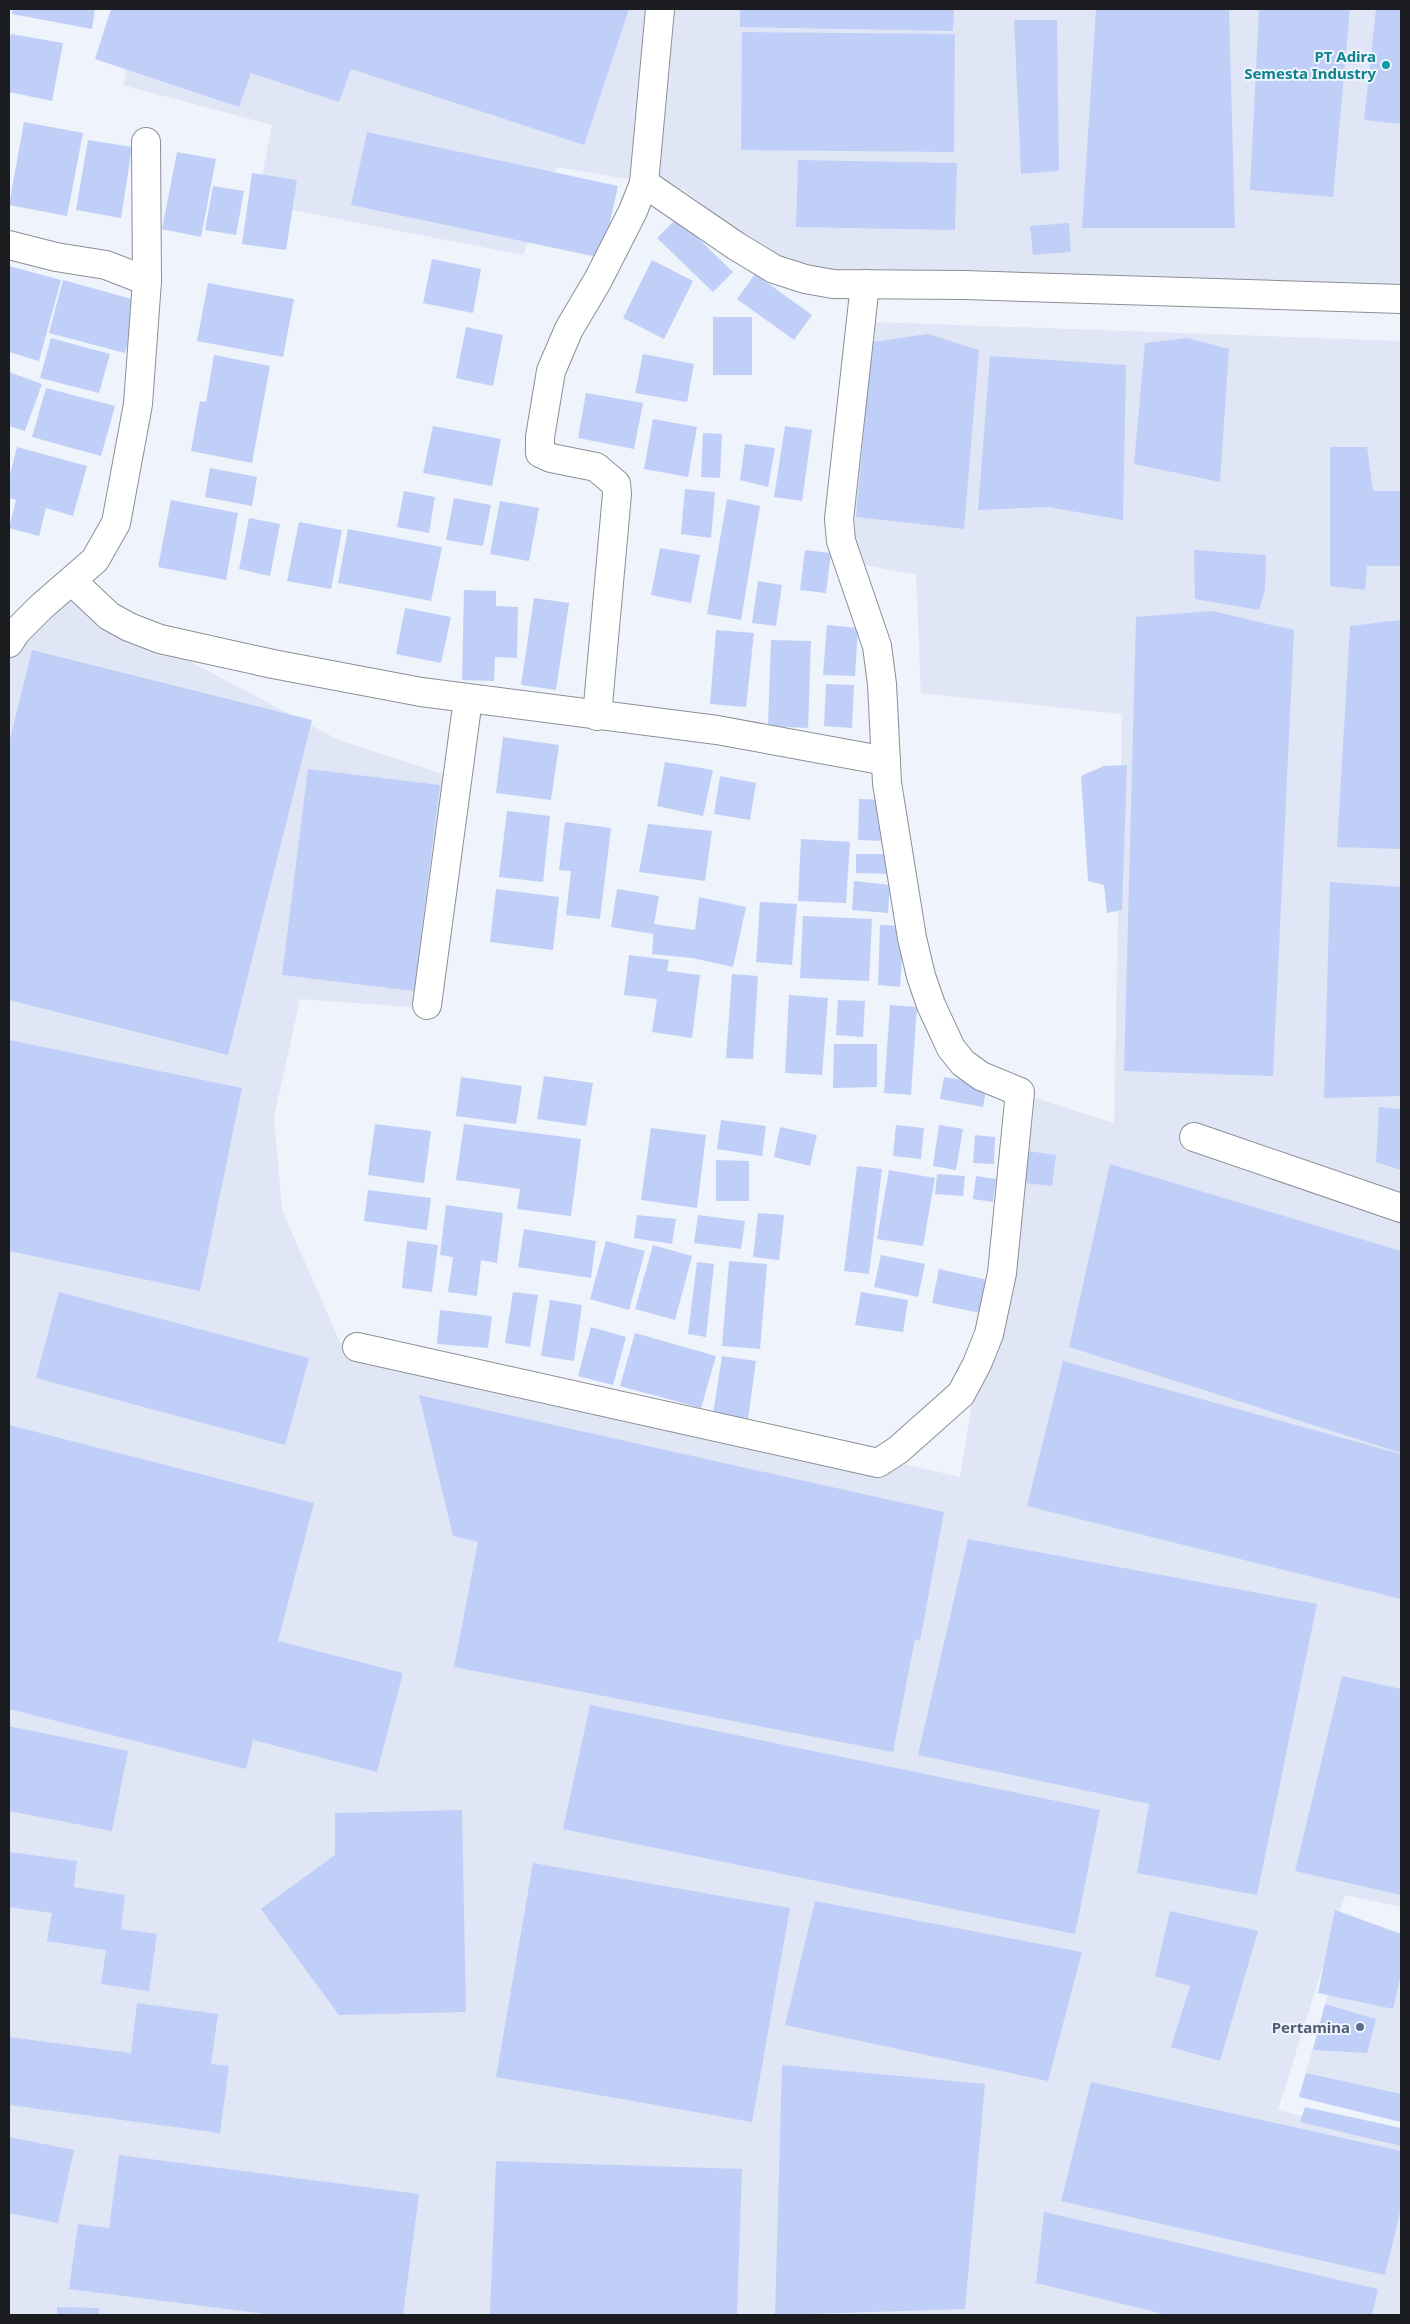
<svg xmlns="http://www.w3.org/2000/svg" width="1410" height="2324" font-family="'Noto Sans',sans-serif">
<style>
.built{fill:#e0e6f5}
.building{fill:#bfcff7}
.lines{fill:none;stroke-linecap:round;stroke-linejoin:round}
.minor-casing{stroke:#8c8f96;stroke-width:30}
.minor{stroke:#fff;stroke-width:28}
.culture-dot{fill:#0f9aa8;stroke:#eff3fb;stroke-width:2}
.service-dot{fill:#5c6f8a;stroke:#eff3fb;stroke-width:2}
.labels{text-anchor:middle;dominant-baseline:central;stroke-width:4;stroke-linejoin:round;paint-order:stroke}
.culture-label{font-size:15px;font-weight:bold;fill:#0d838f;stroke:#eff3fb;text-anchor:end}
.service-label{font-size:15px;font-weight:bold;fill:#4e5e75;stroke:#eff3fb;text-anchor:end}
</style>
<rect width="100%" height="100%" fill="#eff3fb"/>
<g class="built">
<path d="M142 9H1401V296L815 292 683 189 557 167 523 255 257 203 272 125 123 85Z"/>
<path d="M875 322 1401 341V1907L1345 1895 1278 2110 1401 2142V2315H9V639L49 587 339 740 446 775 425 1008 300 999 274 1117 282 1210 340 1342 403 1350 960 1477 1022 1094 1114 1123 1122 714 921 693 916 575 849 562Z"/>
<path d="M1348 1924 1401 1936V2122L1299 2097Z"/>
</g>
<g class="building">
<path d="M13 9H95L92 29 12 14Z"/>
<path d="M111 9H629L584 145 351 69 339 102 251 73 239 107 95 59Z"/>
<path d="M740 9H954L953 31 740 27Z"/>
<path d="M1096 9H1229L1235 228H1082Z"/>
<path d="M1259 9H1350L1333 197 1250 190Z"/>
<path d="M1376 9H1401V124L1364 120Z"/>
<path d="M1014 20H1057L1059 171 1021 174Z"/>
<path d="M742 32 955 34 954 152 741 150Z"/>
<path d="M11 34 63 43 52 101 9 92V44Z"/>
<path d="M24 122 83 133 67 216 9 205Z"/>
<path d="M367 132 618 186 602 258 351 205Z"/>
<path d="M88 140 132 147 121 218 76 210Z"/>
<path d="M177 152 216 159 201 237 162 229Z"/>
<path d="M798 160 957 163 955 230 796 227Z"/>
<path d="M252 173 297 180 286 250 242 244Z"/>
<path d="M213 186 244 191 236 235 205 230Z"/>
<path d="M677 218 733 272 713 292 657 238Z"/>
<path d="M1069 223 1071 252 1033 255 1030 226Z"/>
<path d="M432 259 481 269 473 313 423 303Z"/>
<path d="M652 260 693 281 664 339 623 318Z"/>
<path d="M9 266 61 280 39 361 9 352Z"/>
<path d="M755 274 812 315 794 340 737 299Z"/>
<path d="M63 280 139 301 125 353 49 333Z"/>
<path d="M208 283 294 299 283 357 197 341Z"/>
<rect x="713" y="317" width="39" height="58"/>
<path d="M466 327 503 335 493 386 456 378Z"/>
<path d="M928 334 979 350 964 529 856 517 872 342Z"/>
<path d="M51 338 110 354 99 393 40 378Z"/>
<path d="M1187 338 1229 349 1220 482 1134 464 1145 343Z"/>
<path d="M643 354 694 364 687 402 635 393Z"/>
<path d="M214 355 270 366 252 463 191 451 200 401 206 402Z"/>
<path d="M990 356 1126 365 1123 520 1048 507 978 510Z"/>
<path d="M9 372 42 384 25 431 9 426Z"/>
<path d="M46 388 115 406 101 456 32 437Z"/>
<path d="M586 393 643 403 634 449 578 438Z"/>
<path d="M653 419 697 427 688 477 644 469Z"/>
<path d="M433 426 501 439 492 486 423 473Z"/>
<path d="M785 426 812 430 802 501 774 497Z"/>
<path d="M703 433 722 434 720 478 701 477Z"/>
<path d="M745 444 775 448 768 487 740 480Z"/>
<path d="M17 447 87 466 73 516 46 508 39 536 9 528 16 500 9 498V478Z"/>
<path d="M1330 447H1367L1373 491H1401V566H1367L1365 590 1330 586Z"/>
<path d="M210 468 257 477 252 506 205 497Z"/>
<path d="M685 489 715 492 711 538 681 534Z"/>
<path d="M404 491 435 497 429 533 397 527Z"/>
<path d="M454 498 491 505 483 546 446 540Z"/>
<path d="M727 499 760 506 741 620 707 614Z"/>
<path d="M171 500 238 513 226 580 158 567Z"/>
<path d="M500 501 539 508 529 561 490 554Z"/>
<path d="M249 518 280 524 270 576 239 569Z"/>
<path d="M299 522 342 530 331 589 287 581Z"/>
<path d="M348 529 442 547 431 601 338 583Z"/>
<path d="M660 548 700 555 691 603 651 595Z"/>
<path d="M805 550 831 553 826 593 800 590Z"/>
<path d="M1194 550 1266 555 1265 590 1259 610 1195 599Z"/>
<path d="M758 581 782 585 776 626 752 623Z"/>
<path d="M464 590 496 591V606L518 607 517 658 495 657 494 681 462 680Z"/>
<path d="M534 598 569 603 556 690 521 685Z"/>
<path d="M405 608 451 617 441 663 396 654Z"/>
<path d="M1212 611 1294 630 1273 1076 1124 1071 1136 617Z"/>
<path d="M1401 620V849L1337 847 1350 626Z"/>
<path d="M827 625 858 628 855 676 823 675Z"/>
<path d="M716 630 754 633 746 707 710 704Z"/>
<path d="M771 640 811 641 808 728 768 726Z"/>
<path d="M32 650 312 720 228 1055 9 1000V743Z"/>
<path d="M826 684 854 685 852 728 824 726Z"/>
<path d="M503 737 559 745 551 800 496 793Z"/>
<path d="M665 762 713 770 703 816 657 806Z"/>
<path d="M1127 765 1122 910 1107 913 1104 885 1088 881 1081 776 1104 766Z"/>
<path d="M308 769 440 785 414 991 282 975Z"/>
<path d="M720 776 756 783 750 820 714 814Z"/>
<path d="M859 799 885 800 884 841 858 840Z"/>
<path d="M507 811 550 816 543 882 499 877Z"/>
<path d="M565 822 611 828 600 919 566 915 571 871 559 870Z"/>
<path d="M648 824 712 831 705 881 639 872Z"/>
<path d="M801 839 850 842 846 903 798 901Z"/>
<path d="M856 854H892V874L856 873Z"/>
<path d="M854 881 890 885 888 913 852 910Z"/>
<path d="M1330 882 1401 887V1096L1324 1098Z"/>
<path d="M496 889 559 897 553 950 490 942Z"/>
<path d="M617 889 659 896 654 924 695 930 699 897 746 907 733 967 692 958 652 954 654 924 653 934 611 927Z"/>
<path d="M760 902 797 904 792 965 756 962Z"/>
<path d="M803 916 872 919 869 981 800 978Z"/>
<path d="M880 925 904 926 900 987 878 985Z"/>
<path d="M629 955 669 960 667 971 700 975 692 1038 652 1032 657 999 624 995Z"/>
<path d="M732 974 758 976 753 1059 726 1058Z"/>
<path d="M789 995 828 998 822 1075 785 1073Z"/>
<path d="M838 1000 865 1001 863 1037 836 1035Z"/>
<path d="M890 1005 917 1007 911 1095 884 1093Z"/>
<path d="M9 1040 242 1088 200 1291 9 1251Z"/>
<path d="M834 1044H877V1087L833 1088Z"/>
<path d="M544 1076 593 1083 586 1126 537 1119Z"/>
<path d="M461 1077 522 1086 516 1124 456 1116Z"/>
<path d="M944 1077 987 1084 983 1107 940 1099Z"/>
<path d="M1379 1107 1401 1109V1170L1376 1162Z"/>
<path d="M721 1120 766 1126 762 1156 717 1149Z"/>
<path d="M375 1124 431 1131 424 1183 368 1175Z"/>
<path d="M464 1124 581 1139 571 1216 517 1209 520 1189 456 1180Z"/>
<path d="M896 1125 924 1128 921 1159 893 1156Z"/>
<path d="M939 1125 963 1129 956 1170 933 1166Z"/>
<path d="M780 1127 817 1135 810 1166 774 1157Z"/>
<path d="M651 1128 706 1135 697 1208 641 1200Z"/>
<path d="M975 1135 995 1137 994 1164 973 1163Z"/>
<path d="M1027 1151 1056 1155 1052 1186 1024 1183Z"/>
<path d="M716 1160 749 1161V1201H716Z"/>
<path d="M1110 1164 1401 1251V1453L1069 1347Z"/>
<path d="M857 1166 882 1169 869 1274 844 1271Z"/>
<path d="M889 1170 935 1178 923 1246 877 1239Z"/>
<path d="M937 1174 965 1176 963 1196 935 1194Z"/>
<path d="M976 1176 996 1179 993 1202 973 1199Z"/>
<path d="M368 1190 431 1198 427 1230 364 1221Z"/>
<path d="M446 1205 503 1213 497 1263 481 1260 477 1296 448 1292 453 1257 440 1255Z"/>
<path d="M758 1213 784 1215 779 1260 753 1257Z"/>
<path d="M637 1215 676 1219 672 1244 634 1238Z"/>
<path d="M698 1215 745 1221 741 1249 694 1243Z"/>
<path d="M524 1229 596 1241 591 1278 518 1267Z"/>
<path d="M407 1241 438 1245 432 1292 402 1288Z"/>
<path d="M606 1241 645 1251 629 1310 590 1299Z"/>
<path d="M653 1245 692 1256 675 1320 635 1309Z"/>
<path d="M881 1255 925 1264 918 1297 874 1287Z"/>
<path d="M729 1261 767 1264 760 1349 722 1346Z"/>
<path d="M697 1262 714 1264 706 1337 688 1334Z"/>
<path d="M939 1269 988 1280 980 1313 932 1303Z"/>
<path d="M59 1292 309 1358 285 1445 36 1378Z"/>
<path d="M513 1292 538 1295 530 1347 505 1343Z"/>
<path d="M861 1292 908 1300 903 1332 855 1325Z"/>
<path d="M550 1300 582 1305 574 1361 541 1356Z"/>
<path d="M440 1310 492 1316 488 1348 437 1344Z"/>
<path d="M591 1327 626 1337 613 1385 578 1376Z"/>
<path d="M635 1333 716 1356 701 1408 620 1386Z"/>
<path d="M722 1356 756 1361 748 1419 713 1414Z"/>
<path d="M1063 1361 1401 1454V1599L1027 1506Z"/>
<path d="M419 1395 944 1512 920 1641 915 1639 893 1752 454 1667 478 1542 453 1536Z"/>
<path d="M9 1425 314 1503 278 1641 403 1673 377 1772 253 1740 246 1769 9 1709Z"/>
<path d="M968 1539 1317 1604 1257 1895 1137 1873 1149 1804 918 1755Z"/>
<path d="M1342 1676 1401 1689V1895L1295 1871Z"/>
<path d="M590 1705 1100 1810 1075 1934 563 1829Z"/>
<path d="M9 1726 128 1751 112 1831 9 1811Z"/>
<path d="M462 1810 466 2012 339 2015 261 1909 335 1855V1813Z"/>
<path d="M9 1852 77 1861 74 1887 125 1895 121 1929 157 1934 149 1991 101 1984 106 1950 47 1941 52 1913 9 1907Z"/>
<path d="M533 1863 790 1908 752 2122 496 2077Z"/>
<path d="M815 1901 1082 1952 1048 2081 785 2025Z"/>
<path d="M1335 1910 1401 1934V1974L1393 2009 1318 1993Z"/>
<path d="M1170 1911 1258 1931 1220 2061 1171 2047 1190 1986 1155 1976Z"/>
<path d="M137 2003 218 2014 211 2064 229 2066 220 2133 9 2105V2037L131 2053Z"/>
<path d="M1325 2004 1376 2019 1367 2053 1313 2050Z"/>
<path d="M782 2065 985 2084 965 2309 775 2315Z"/>
<path d="M1306 2073 1401 2094V2122L1299 2097Z"/>
<path d="M1091 2082 1401 2151V2208L1385 2275 1061 2201Z"/>
<path d="M1305 2107 1401 2128V2146L1300 2122Z"/>
<path d="M9 2137 74 2150 58 2223 9 2213Z"/>
<path d="M119 2155 419 2194 403 2315H273L69 2289 78 2224 109 2228Z"/>
<path d="M496 2161 742 2169 737 2315H490Z"/>
<path d="M1044 2212 1378 2289 1372 2315H1168L1036 2283Z"/>
<path d="M57 2307 99 2308V2315H57Z"/>
</g>
<g class="lines">
<g class="minor-casing">
<g id="minor">
<path d="M644 183 736 246 774 269 805 279 833 284 964 285 1401 299"/>
<path d="M9 245 56 257 106 265 147 281"/>
<path d="M72 581 109 616 129 627 160 639 273 664 421 692 717 730 886 761"/>
<path d="M9 643 16 632 41 607 95 560 116 523 138 404 147 281 146 142"/>
<path d="M597 716 617 494 616 484 596 467 551 458 540 453V437L551 371 569 329 598 280 633 211 644 183 660 9"/>
<path d="M427 1005 468 699"/>
<path d="M1194 1137 1401 1208"/>
<path d="M357 1347 878 1463 898 1450 961 1394 977 1364 989 1334 1002 1273 1020 1092 981 1076 963 1063 951 1048 931 1005 921 976 912 938 887 783 882 684 877 646 841 541 839 519 865 284"/>
</g>
</g>
<use href="#minor" class="minor"/>
</g>
<circle class="culture-dot" cx="1386" cy="65" r="5"/>
<circle class="service-dot" cx="1360" cy="2027" r="5"/>
<g class="labels">
<g class="culture-label">
<text x="1376" y="56">PT Adira<tspan x="1376" dy="17">Semesta Industry</tspan></text>
</g>
<g class="service-label">
<text x="1350" y="2027">Pertamina</text>
</g>
</g>
<rect width="1410" height="2324" fill="none" stroke="#1b1c1f" stroke-width="20"/>
</svg>
